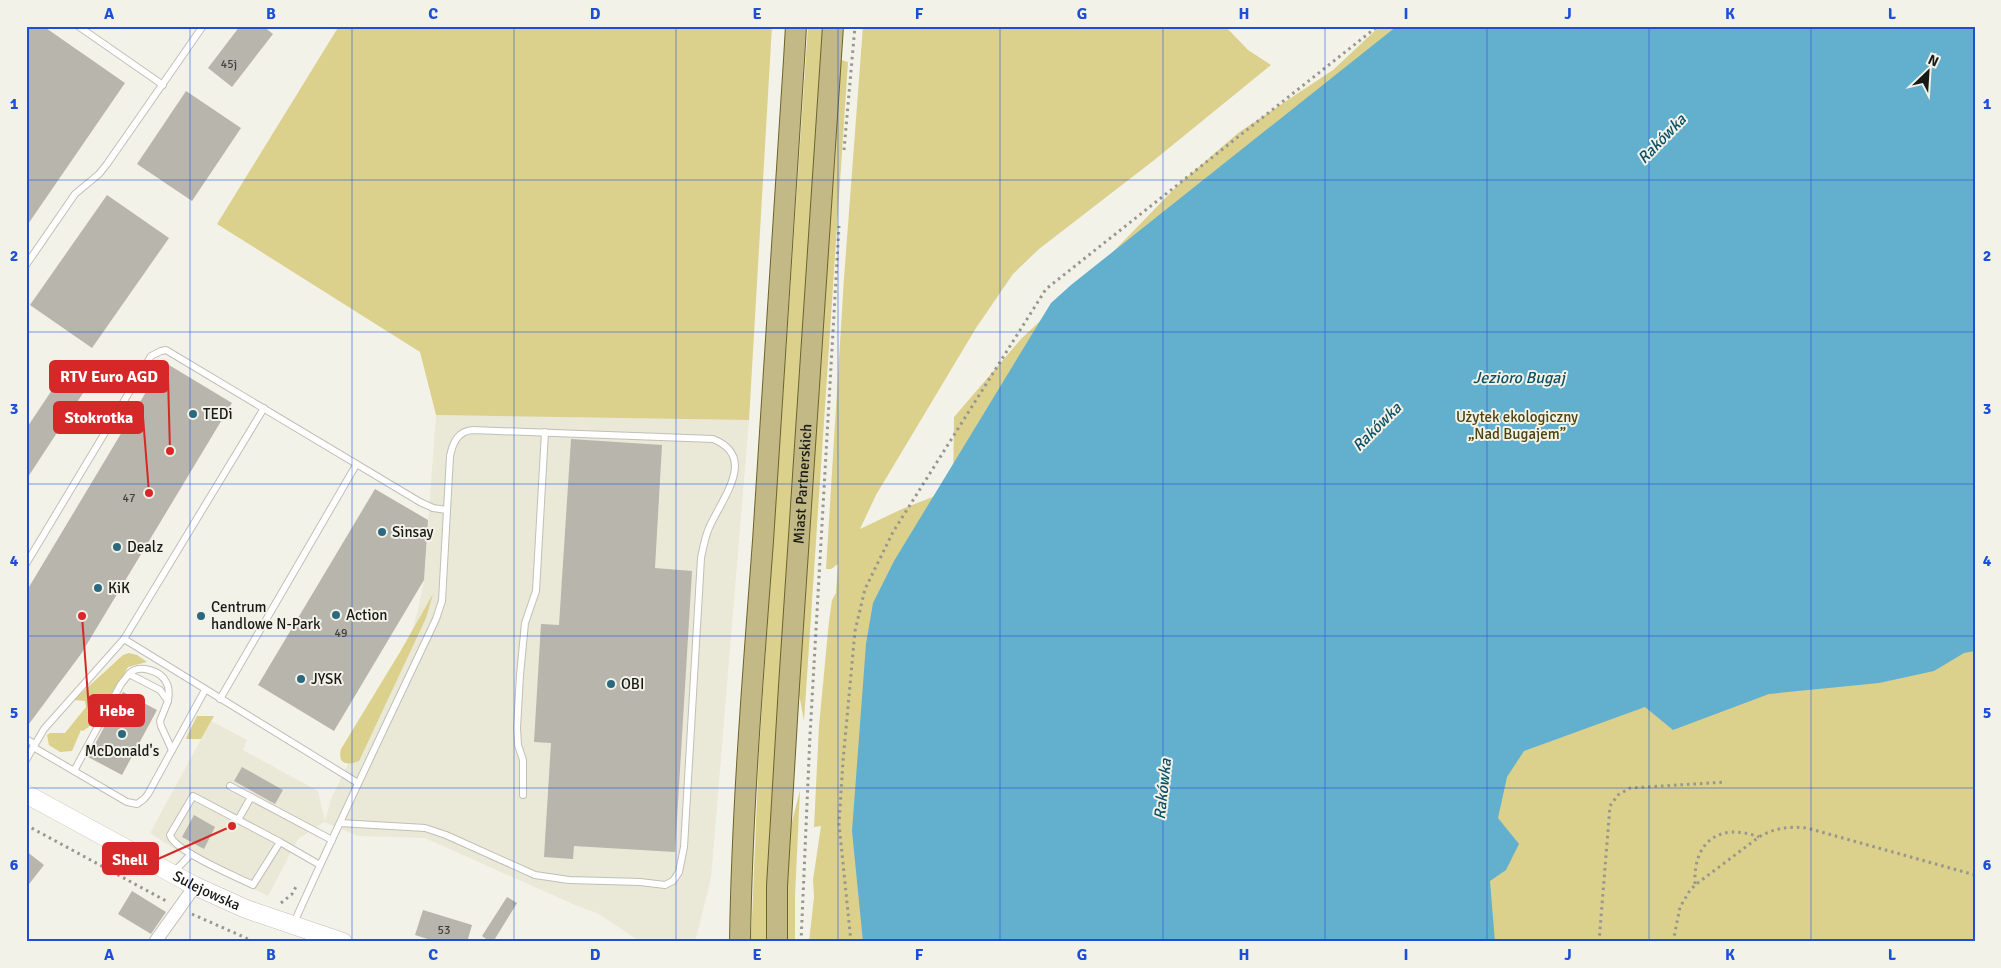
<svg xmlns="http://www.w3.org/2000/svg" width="2001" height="968" font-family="Signika,sans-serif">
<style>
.built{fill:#eae8d6}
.green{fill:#dcd08d}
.water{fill:#62b0ce}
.building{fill:#b7b5ac}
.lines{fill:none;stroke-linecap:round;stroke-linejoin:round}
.service-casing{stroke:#c1bfb6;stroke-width:8}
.minor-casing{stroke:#c1bfb6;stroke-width:14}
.secondary-casing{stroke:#c1bfb6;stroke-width:19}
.primary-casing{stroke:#6c632a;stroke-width:22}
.path{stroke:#97968f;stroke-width:3;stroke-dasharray:2.5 4;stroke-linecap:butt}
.service{stroke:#fff;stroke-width:6}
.minor{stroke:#fff;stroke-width:12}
.secondary{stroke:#fff;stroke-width:18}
.primary{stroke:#c2b986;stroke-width:20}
.grid{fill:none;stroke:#1d4ed8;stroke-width:1;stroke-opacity:0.55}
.poi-dot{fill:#2b697f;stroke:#f3f2e8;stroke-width:2}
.labels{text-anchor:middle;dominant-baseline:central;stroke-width:4;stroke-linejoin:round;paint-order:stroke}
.number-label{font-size:12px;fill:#40403b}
.poi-label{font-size:15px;fill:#191915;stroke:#f3f2e8;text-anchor:start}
.park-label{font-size:15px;fill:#4b420c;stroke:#f3f2e8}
.street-label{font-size:15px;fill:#191915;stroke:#f3f2e8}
.water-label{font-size:16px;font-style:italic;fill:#0c5065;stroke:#f3f2e8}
.leader{fill:none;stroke:#d62828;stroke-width:2}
.callout-dot{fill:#d62828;stroke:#f3f2e8;stroke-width:2}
.callout{fill:#d62828;stroke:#d62828;stroke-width:2}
.callout-label{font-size:16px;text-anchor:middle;font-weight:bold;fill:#fff}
.neatline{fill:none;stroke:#1d4ed8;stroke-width:2}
.grid-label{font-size:16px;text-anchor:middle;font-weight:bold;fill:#1d4ed8}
</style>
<rect width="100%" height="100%" fill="#f3f2e8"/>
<path class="built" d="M436 415 749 420 711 878 695 942H641L597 913 575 905 425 838 358 836 324 822 298 839 268 896 182 854 150 833 211 721 247 740 243 750 318 791 325 821 331 799 412 631 418 610 424 580Z"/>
<g class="green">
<path d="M339 26H772L749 420 436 415 420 352 217 224Z"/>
<path d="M808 26H823L817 116 775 745 767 942H751L759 752Z"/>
<path d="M863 26H1225L1248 50 1271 65 1153 161 1039 249 1013 274 976 328 876 495 860 529 902 509 953 489 954 417 1021 339 1110 255 1178 185 1238 133 1333 70 1380 26H1975V942H809L814 897 813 880 821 826 814 827 819 726 829 621 832 600 836 593 838 564 831 569H826L844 278Z"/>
<path d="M841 60 848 62 804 721 799 694Z"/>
<path d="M433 594 426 618 359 761C347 766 337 764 341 749L400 652Z"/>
<path d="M129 653 137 655 147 662 128 667 98 720 83 731 81 730 72 751 60 752 49 745 47 735 50 733H65L86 707 85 701 74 700 77 697 123 655Z"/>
<path d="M197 716H214L201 739H187L186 738Z"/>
<path d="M800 790 795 896V942H788V868L790 830Z"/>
</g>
<path class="water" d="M1397 26H1975V651L1964 653 1934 671 1879 683 1769 694 1673 730 1645 707 1524 751 1507 777 1498 818 1519 844 1506 870 1490 881 1495 942H863L852 831 866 644 873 603 894 561 1051 303 1071 285Z"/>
<g class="building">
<path d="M26 26H43L125 83 26 227Z"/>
<path d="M240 26H263L273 34 232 87 208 68Z"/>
<path d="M186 91 241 128 192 201 137 164Z"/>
<path d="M107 195 169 238 92 348 30 305Z"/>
<path d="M164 362 232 403 81 654 26 728V592Z"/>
<path d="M64 372 87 387 26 480V429Z"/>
<path d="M571 439 662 445 655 568 692 571 675 852 574 846 573 859 544 857 551 743 534 742 541 624 559 625Z"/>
<path d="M375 489 428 520 424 580 334 731 258 685Z"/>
<path d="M123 692 157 710 122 775 88 757Z"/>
<path d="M242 767 283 790 275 804 234 781Z"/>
<path d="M194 815 215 827 204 849 182 837Z"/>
<path d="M26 851 44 865 26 888Z"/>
<path d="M132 891 166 912 151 934 118 914Z"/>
<path d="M507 897 517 903 493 942H490L482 936Z"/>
<path d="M423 910 472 925 467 942H437L415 935Z"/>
</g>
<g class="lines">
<g class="service-casing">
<g id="service">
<path d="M78 26 163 85"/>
<path d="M26 265 75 194 99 174 107 164 203 26"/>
<path d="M26 564 151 356 161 351 166 350 420 502 433 508 447 510"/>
<path d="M124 639 358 783"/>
<path d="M129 674C138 664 160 670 166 682 170 688 169 695 168 701"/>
<path d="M220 699 356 465"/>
<path d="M26 739 35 744"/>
<path d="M33 747 127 802 137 804 144 799 148 794 205 690"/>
<path d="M26 760 44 729 124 639 264 408"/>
<path d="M74 771 121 684 129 674 160 690 168 701 160 721 161 726 172 750"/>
<path d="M230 786 332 840"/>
<path d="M523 795V760L518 745 517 728 520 675 525 623 536 591 545 432"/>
<path d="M238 820 251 797"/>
<path d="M280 842 193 796 170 835C174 851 237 877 253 885L280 842 320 865"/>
<path d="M173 873 191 854"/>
<path d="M293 925C339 822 388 721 436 619L442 601 450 456C453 442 458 431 473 430L713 439C758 457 722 498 709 528 705 537 703 548 701 558L684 847 679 872 673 881 665 885 640 882 569 880 535 875 446 835 425 828 340 823"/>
</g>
</g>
<g class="minor-casing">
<path id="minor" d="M155 942 195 886"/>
</g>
<g class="secondary-casing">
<g id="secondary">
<path id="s1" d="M26 794 195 886 246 909 343 942"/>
</g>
</g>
<g class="primary-casing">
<g id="primary">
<path d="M740 942C742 808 753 675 763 541 775 370 786 198 796 26"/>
<path id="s2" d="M777 942V886L789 686 833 26"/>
</g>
</g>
<g class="path">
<path d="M844 150 855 26"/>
<path d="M26 825 168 902"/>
<path d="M1695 884C1693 842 1719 822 1759 837"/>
<path d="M281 903 292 894 297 885 298 886"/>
<path d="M192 914 255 942"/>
<path d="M801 942 810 735 839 226"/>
<path d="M851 942 839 824 843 761 855 631 865 589 893 532 1046 289 1378 26"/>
<path d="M1599 942 1610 806 1618 795 1630 788 1726 782"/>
<path d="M1673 942 1680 907 1689 892 1695 885 1759 837C1774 828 1790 826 1807 828L1975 875"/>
</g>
<use href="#service" class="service"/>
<use href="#minor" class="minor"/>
<use href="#secondary" class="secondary"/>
<use href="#primary" class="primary"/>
</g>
<path class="grid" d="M190 26V942M352 26V942M514 26V942M676 26V942M838 26V942M1000 26V942M1163 26V942M1325 26V942M1487 26V942M1649 26V942M1811 26V942M26 180H1975M26 332H1975M26 484H1975M26 636H1975M26 788H1975"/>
<g class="poi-dot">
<circle cx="193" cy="414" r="5"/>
<circle cx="382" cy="532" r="5"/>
<circle cx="117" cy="547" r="5"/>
<circle cx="98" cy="588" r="5"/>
<circle cx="336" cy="615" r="5"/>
<circle cx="201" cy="616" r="5"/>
<circle cx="301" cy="679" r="5"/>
<circle cx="611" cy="684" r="5"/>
<circle cx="122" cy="734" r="5"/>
</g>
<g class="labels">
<g class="number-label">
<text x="229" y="64">45j</text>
<text x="129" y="498">47</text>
<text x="341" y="633">49</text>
<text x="444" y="930">53</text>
</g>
<g class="poi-label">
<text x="203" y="414">TEDi</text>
<text x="392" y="532">Sinsay</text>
<text x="127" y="547">Dealz</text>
<text x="108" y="588">KiK</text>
<text x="211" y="607">Centrum<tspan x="211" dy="17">handlowe N-Park</tspan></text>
<text x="346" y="615">Action</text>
<text x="311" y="679">JYSK</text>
<text x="621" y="684">OBI</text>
<text x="122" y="751" text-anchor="middle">McDonald's</text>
</g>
<g class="park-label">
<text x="1517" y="417">Użytek ekologiczny<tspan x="1517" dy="17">„Nad Bugajem”</tspan></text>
</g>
<g class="street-label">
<text stroke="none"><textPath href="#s2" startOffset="459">Miast Partnerskich</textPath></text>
<text stroke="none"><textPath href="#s1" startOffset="205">Sulejowska</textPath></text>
</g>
<g class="water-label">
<text transform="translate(1662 139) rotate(-46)">Rakówka</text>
<text x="1519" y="378">Jezioro Bugaj</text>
<text transform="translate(1377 427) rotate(-45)">Rakówka</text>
<text transform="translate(1163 789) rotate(-84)">Rakówka</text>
</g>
</g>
<path class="leader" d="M170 451L168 377M149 493L143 417M82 616L89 710M232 826L158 859"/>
<g class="callout-dot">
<circle cx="170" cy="451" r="5"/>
<circle cx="149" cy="493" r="5"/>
<circle cx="82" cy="616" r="5"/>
<circle cx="232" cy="826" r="5"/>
</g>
<g class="callout">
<rect x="50" y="361" width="118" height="31" rx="5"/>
<rect x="54" y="402" width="89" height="31" rx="5"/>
<rect x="89" y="695" width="55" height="31" rx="5"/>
<rect x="103" y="843" width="55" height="31" rx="5"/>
</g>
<g class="callout-label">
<text x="109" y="382">RTV Euro AGD</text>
<text x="99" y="423">Stokrotka</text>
<text x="117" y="716">Hebe</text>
<text x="130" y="865">Shell</text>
</g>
<rect width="2001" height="968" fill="none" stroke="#f3f2e8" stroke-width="55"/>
<g transform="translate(1928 72) rotate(25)" stroke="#f3f2e8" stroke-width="4" paint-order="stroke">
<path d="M0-4L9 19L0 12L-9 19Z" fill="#191915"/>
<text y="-8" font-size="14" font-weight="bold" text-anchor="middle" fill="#191915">N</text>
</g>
<rect x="28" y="28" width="1946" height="912" class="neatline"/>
<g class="grid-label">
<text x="109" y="19">A</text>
<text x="271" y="19">B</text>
<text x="433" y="19">C</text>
<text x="595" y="19">D</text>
<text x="757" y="19">E</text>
<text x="919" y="19">F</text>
<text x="1082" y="19">G</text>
<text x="1244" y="19">H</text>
<text x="1406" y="19">I</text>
<text x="1568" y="19">J</text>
<text x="1730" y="19">K</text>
<text x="1892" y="19">L</text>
<text x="14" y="109">1</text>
<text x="1987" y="109">1</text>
<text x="14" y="261">2</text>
<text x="1987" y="261">2</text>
<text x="14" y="414">3</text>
<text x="1987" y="414">3</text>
<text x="14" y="566">4</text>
<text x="1987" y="566">4</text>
<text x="14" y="718">5</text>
<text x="1987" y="718">5</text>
<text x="14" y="870">6</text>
<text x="1987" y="870">6</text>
<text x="109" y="960">A</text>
<text x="271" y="960">B</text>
<text x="433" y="960">C</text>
<text x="595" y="960">D</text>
<text x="757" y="960">E</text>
<text x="919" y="960">F</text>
<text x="1082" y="960">G</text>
<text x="1244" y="960">H</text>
<text x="1406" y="960">I</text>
<text x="1568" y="960">J</text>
<text x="1730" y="960">K</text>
<text x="1892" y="960">L</text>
</g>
</svg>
